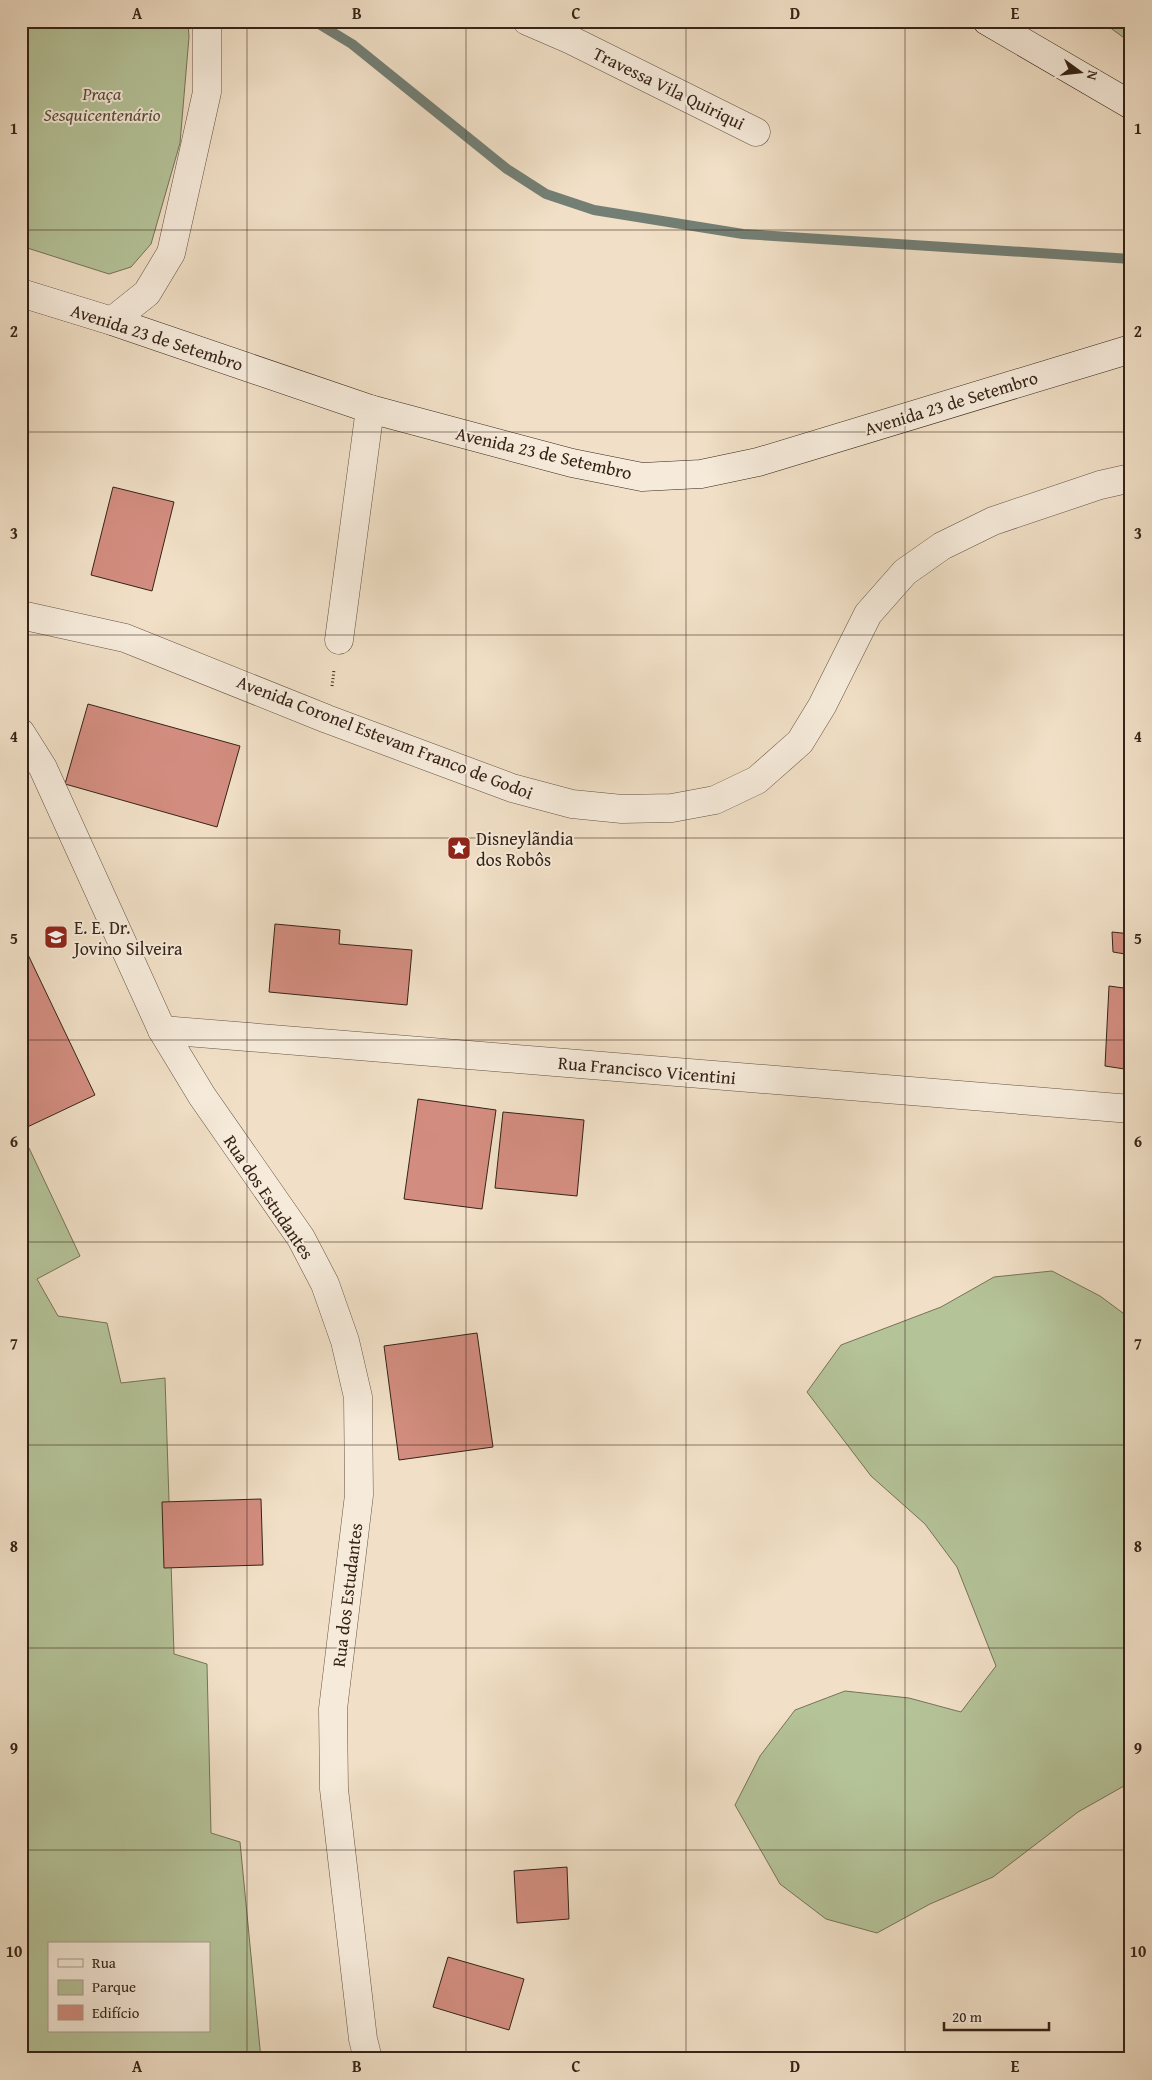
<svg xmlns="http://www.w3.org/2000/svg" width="1152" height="2080" font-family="'Gentium Book Plus',serif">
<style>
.green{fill:#b5c399;stroke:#767358;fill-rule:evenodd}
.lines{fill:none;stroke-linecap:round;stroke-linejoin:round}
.stream{stroke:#737f75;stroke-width:10}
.building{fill:#d38d80;stroke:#362317}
.street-casing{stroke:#655243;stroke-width:29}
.secondary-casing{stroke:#362317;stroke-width:29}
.path{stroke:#362317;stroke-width:3;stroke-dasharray:1 2.5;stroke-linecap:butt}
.street{stroke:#f6ebdb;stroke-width:28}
.secondary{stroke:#f6ebdb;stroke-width:28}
.grid{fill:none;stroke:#362317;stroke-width:1;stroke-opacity:0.55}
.labels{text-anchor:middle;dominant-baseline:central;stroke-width:4;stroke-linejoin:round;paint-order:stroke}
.street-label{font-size:18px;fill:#362317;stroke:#f6ebdb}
.park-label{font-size:18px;font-style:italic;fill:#564b38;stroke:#f6ebdb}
.poi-label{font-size:18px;fill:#362317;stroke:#f6ebdb;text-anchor:start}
.neatline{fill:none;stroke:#362317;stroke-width:2}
.grid-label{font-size:16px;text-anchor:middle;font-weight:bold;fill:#362317}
</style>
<rect width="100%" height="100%" fill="#f1e0c7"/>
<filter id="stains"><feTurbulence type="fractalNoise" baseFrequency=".004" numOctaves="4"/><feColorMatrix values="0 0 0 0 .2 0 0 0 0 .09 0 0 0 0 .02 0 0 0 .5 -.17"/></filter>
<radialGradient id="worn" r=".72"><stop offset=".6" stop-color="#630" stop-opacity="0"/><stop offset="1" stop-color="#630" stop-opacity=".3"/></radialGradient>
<g class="green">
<path d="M21 21H188L189 37 180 143 151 244 131 267 109 274 21 246Z"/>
<path d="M1101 21H1131V43Z"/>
<path d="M29 1148 80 1256 37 1279 58 1316 107 1323 121 1383 165 1378 174 1654 207 1664 211 1833 240 1842 261 2059H21V1152ZM49 1944H209V2031H49Z"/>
<path d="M1052 1271 1100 1296 1131 1319V1782L1078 1812 993 1877 930 1904 877 1933 826 1919 780 1884 735 1805 760 1756 795 1710 845 1691 909 1698 961 1712 996 1666 957 1567 925 1524 871 1476 807 1392 841 1345 941 1307 994 1277Z"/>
</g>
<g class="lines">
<path class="stream" d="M314 21 352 44 507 169 546 194 594 210 743 234 1131 259"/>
</g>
<g class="building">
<path d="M113 487 174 502 152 591 91 575Z"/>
<path d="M88 704 240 746 217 827 65 784Z"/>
<path d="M275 924 340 930 339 944 412 950 407 1005 269 992Z"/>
<path d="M1112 932 1131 934V955L1113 952Z"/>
<path d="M21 940 95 1095 21 1130Z"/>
<path d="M1109 986 1131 989V1070L1105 1066Z"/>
<path d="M418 1099 496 1110 482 1209 404 1199Z"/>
<path d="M503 1112 584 1120 577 1196 495 1188Z"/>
<path d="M477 1333 493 1447 399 1460 384 1346Z"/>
<path d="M261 1499 263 1565 164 1568 162 1502Z"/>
<path d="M567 1867 569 1919 517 1923 514 1871Z"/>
<path d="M448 1957 524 1979 509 2030 433 2007Z"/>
</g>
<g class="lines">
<g class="street-casing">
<g id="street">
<path d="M527 21 571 40 756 132"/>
<path d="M112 321 147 293 171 253 207 92V21"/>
<path d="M21 615 125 638 327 719 512 788 572 804 622 809 672 808 715 800 757 780 800 742 822 706 868 614 905 572 942 546 993 521 1100 485 1131 478"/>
<path d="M339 640 370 409"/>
<path d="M21 733 43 768 162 1030 202 1096 301 1238 325 1284 345 1341 358 1397 359 1495 333 1709 334 1789 363 2039 368 2059"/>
<path d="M162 1030 1131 1109"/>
</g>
</g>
<g class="secondary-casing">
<g id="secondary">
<path d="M987 21 1131 105"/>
<path d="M21 293 112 321 370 409 572 463 642 477 701 474 758 462 1131 349"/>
</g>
</g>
<path class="path" d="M332 686 334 670"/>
<use href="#street" class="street"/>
<use href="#secondary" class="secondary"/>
</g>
<path class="grid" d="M247 21V2059M466 21V2059M686 21V2059M905 21V2059M21 230H1131M21 432H1131M21 635H1131M21 838H1131M21 1040H1131M21 1242H1131M21 1445H1131M21 1648H1131M21 1850H1131"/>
<defs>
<g id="sight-square" transform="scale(1.25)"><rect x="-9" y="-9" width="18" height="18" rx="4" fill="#8f2418" stroke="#f6ebdb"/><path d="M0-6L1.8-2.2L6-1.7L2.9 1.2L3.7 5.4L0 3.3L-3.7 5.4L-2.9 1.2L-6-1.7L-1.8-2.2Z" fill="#fff"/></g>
<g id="school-square" transform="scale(1.25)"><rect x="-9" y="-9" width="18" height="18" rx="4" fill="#8f2418" stroke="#f6ebdb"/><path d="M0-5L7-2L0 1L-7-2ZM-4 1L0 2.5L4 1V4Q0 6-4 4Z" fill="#fff"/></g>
</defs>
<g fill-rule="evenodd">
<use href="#sight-square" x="459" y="848"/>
<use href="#school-square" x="56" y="937"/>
</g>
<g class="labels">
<g class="street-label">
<text transform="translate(669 88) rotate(26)">Travessa Vila Quiriqui</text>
<text transform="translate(157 337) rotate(18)">Avenida 23 de Setembro</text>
<text transform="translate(951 403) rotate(-17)">Avenida 23 de Setembro</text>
<text transform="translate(544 453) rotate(13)">Avenida 23 de Setembro</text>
<text transform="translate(385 737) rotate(21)">Avenida Coronel Estevam Franco de Godoi</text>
<text transform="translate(647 1070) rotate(5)">Rua Francisco Vicentini</text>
<text transform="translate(269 1197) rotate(56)">Rua dos Estudantes</text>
<text transform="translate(347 1595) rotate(-83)">Rua dos Estudantes</text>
</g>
<g class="park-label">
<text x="102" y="93">Praça<tspan x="102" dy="21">Sesquicentenário</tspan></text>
</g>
<g class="poi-label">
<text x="476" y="838">Disneylãndia<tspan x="476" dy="21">dos Robôs</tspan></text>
<text x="74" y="927">E. E. Dr.<tspan x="74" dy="21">Jovino Silveira</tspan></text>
</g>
</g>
<rect width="1152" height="2080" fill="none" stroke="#f1e0c7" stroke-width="55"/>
<rect x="48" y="1942" width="162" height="90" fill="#f6ebdb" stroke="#a99b8d"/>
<rect x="58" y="1959" width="25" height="8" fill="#f6ebdb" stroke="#a99b8d"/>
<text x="92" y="1968" font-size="15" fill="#362317">Rua</text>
<rect x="58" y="1980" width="25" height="15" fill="#b5c399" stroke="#a99b8d"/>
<text x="92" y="1992" font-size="15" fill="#362317">Parque</text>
<rect x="58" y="2005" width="25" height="15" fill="#d38d80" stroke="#a99b8d"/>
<text x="92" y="2018" font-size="15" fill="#362317">Edifício</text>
<g transform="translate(1080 72) rotate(105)" stroke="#f6ebdb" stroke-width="4" paint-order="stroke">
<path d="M0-4L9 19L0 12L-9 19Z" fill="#362317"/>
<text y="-8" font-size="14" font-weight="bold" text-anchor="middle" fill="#362317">N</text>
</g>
<path d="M944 2022v8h105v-8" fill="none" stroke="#362317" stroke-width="2.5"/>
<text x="952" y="2022" font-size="15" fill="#362317" stroke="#f6ebdb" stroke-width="4" paint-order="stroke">20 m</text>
<rect x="28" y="28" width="1096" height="2024" class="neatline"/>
<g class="grid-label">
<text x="137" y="19">A</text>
<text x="357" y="19">B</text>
<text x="576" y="19">C</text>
<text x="795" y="19">D</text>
<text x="1015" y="19">E</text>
<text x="14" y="134">1</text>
<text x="1138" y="134">1</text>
<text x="14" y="337">2</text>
<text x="1138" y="337">2</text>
<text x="14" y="539">3</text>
<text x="1138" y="539">3</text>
<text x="14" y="742">4</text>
<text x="1138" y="742">4</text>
<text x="14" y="944">5</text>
<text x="1138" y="944">5</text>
<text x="14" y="1147">6</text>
<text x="1138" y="1147">6</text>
<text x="14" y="1349">7</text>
<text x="1138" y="1349">7</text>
<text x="14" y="1552">8</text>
<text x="1138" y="1552">8</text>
<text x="14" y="1754">9</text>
<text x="1138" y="1754">9</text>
<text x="14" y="1957">10</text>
<text x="1138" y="1957">10</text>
<text x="137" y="2072">A</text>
<text x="357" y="2072">B</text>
<text x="576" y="2072">C</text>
<text x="795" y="2072">D</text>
<text x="1015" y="2072">E</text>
</g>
<rect width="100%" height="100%" filter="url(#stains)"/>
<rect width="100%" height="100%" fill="url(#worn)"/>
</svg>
